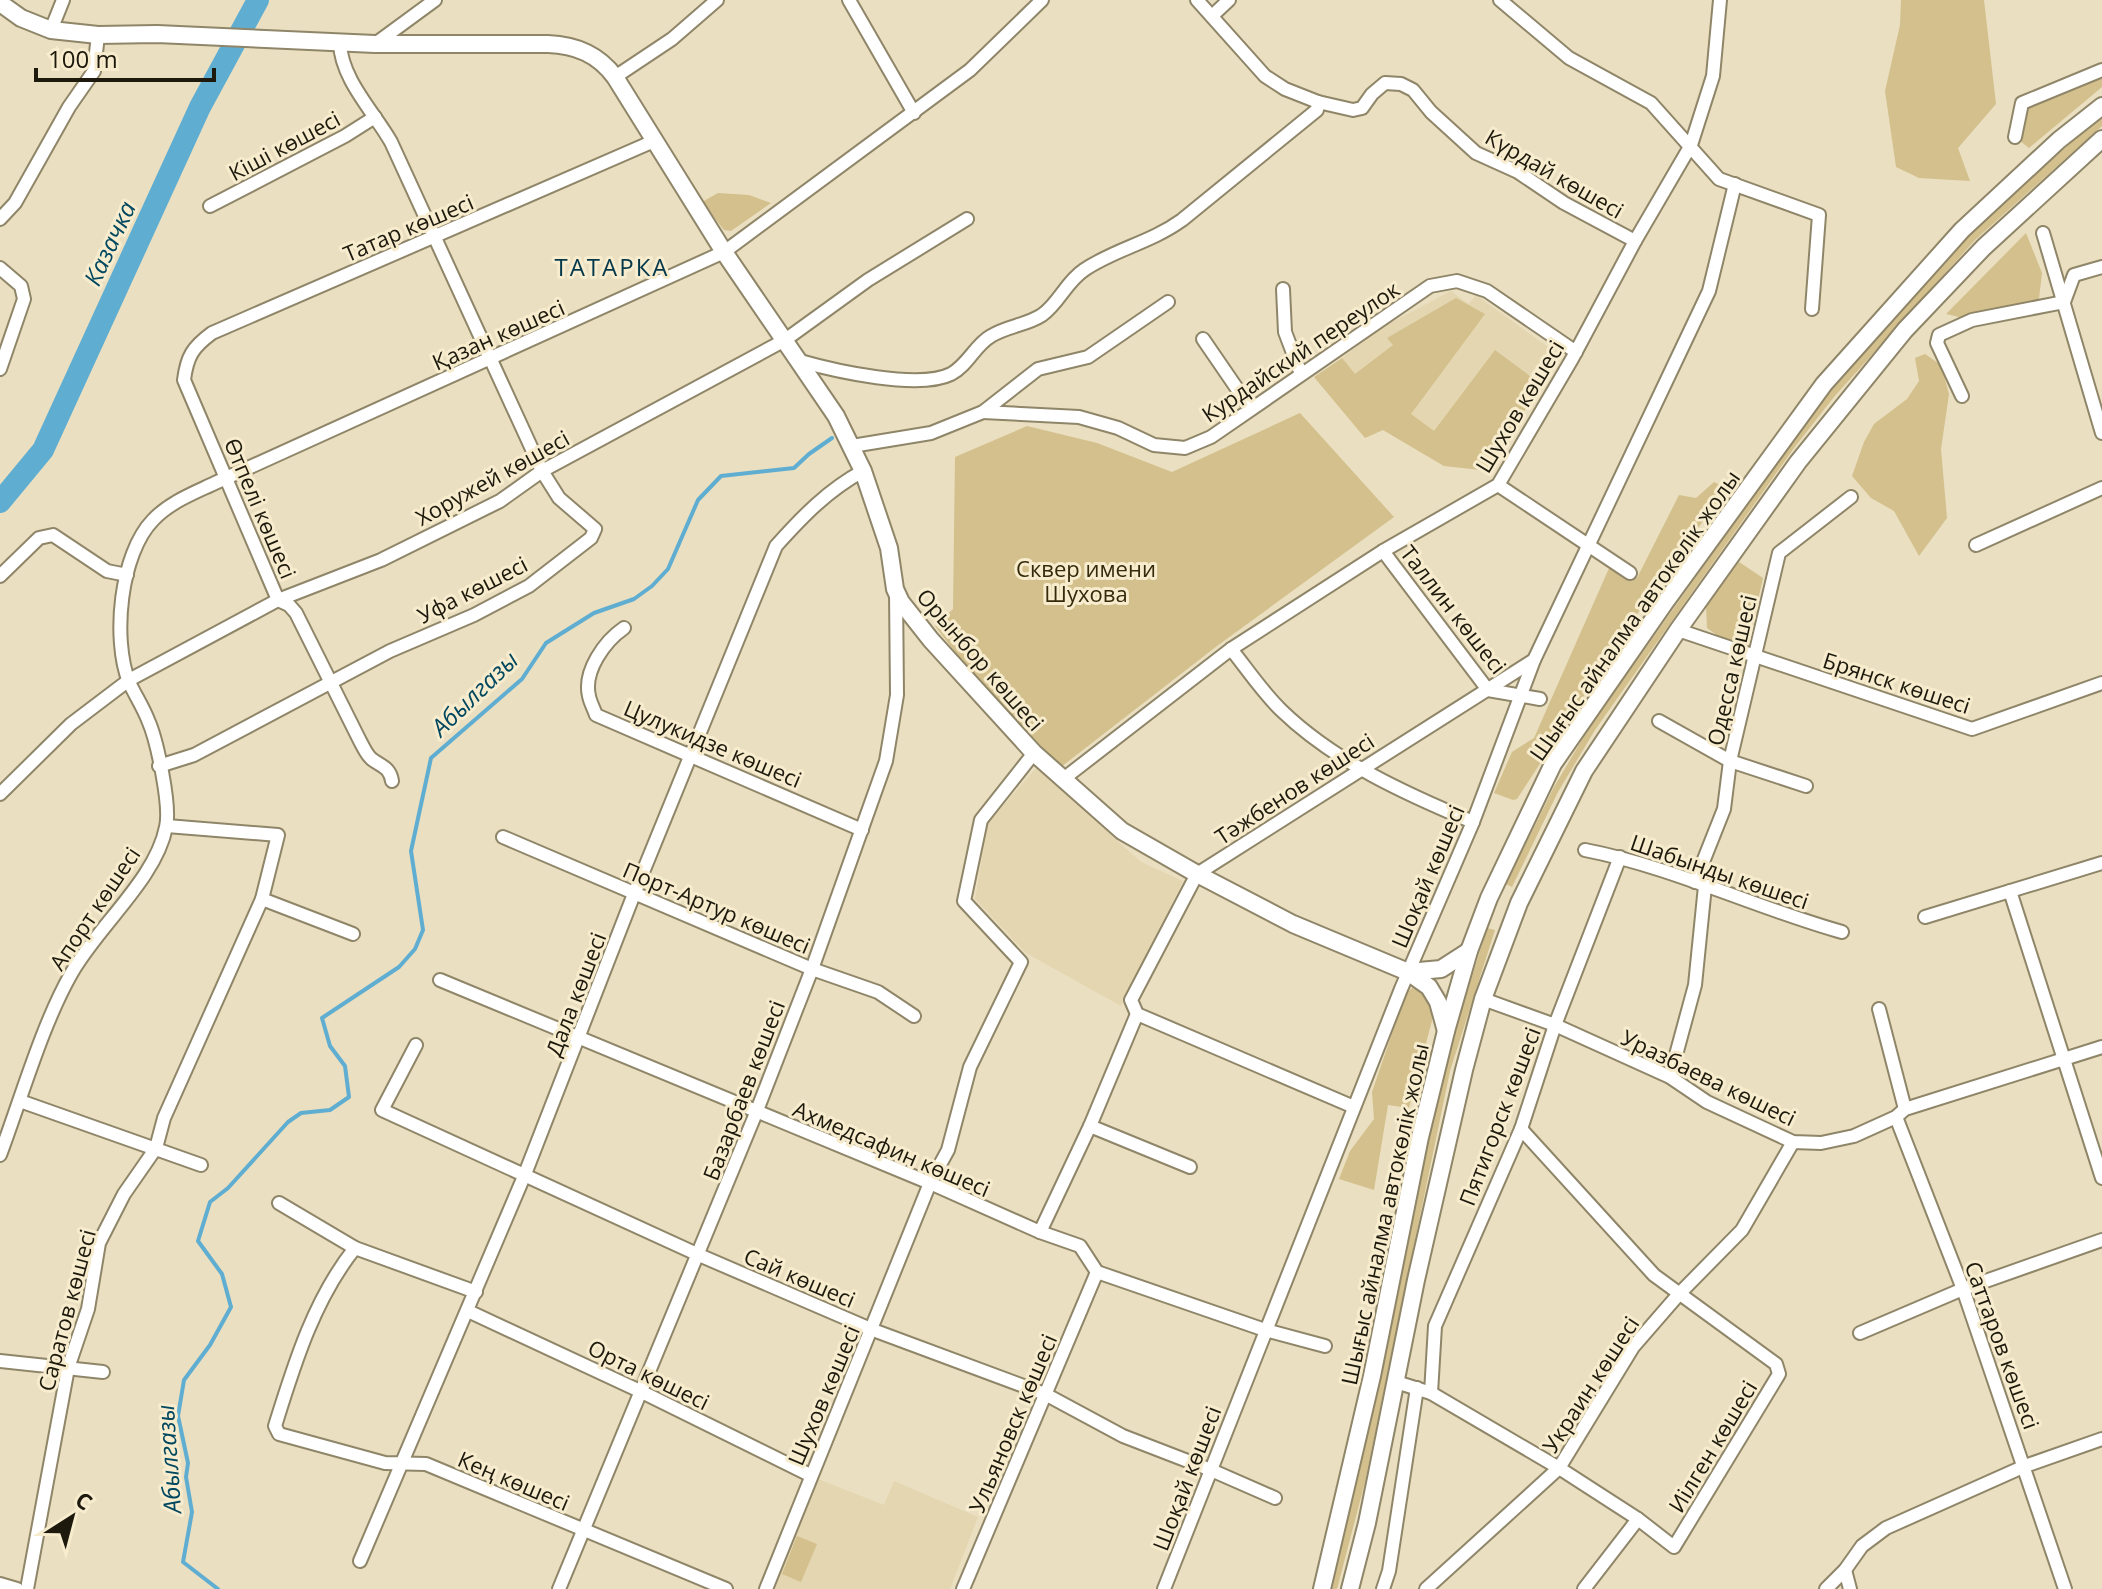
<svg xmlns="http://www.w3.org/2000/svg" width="2102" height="1589" font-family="'Open Sans',sans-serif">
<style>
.built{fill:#e4d6b0}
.green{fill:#d3c08c}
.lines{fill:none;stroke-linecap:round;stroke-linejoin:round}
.stream{stroke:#5faed2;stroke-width:4}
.river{stroke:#5faed2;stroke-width:22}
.minor-casing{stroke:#8f8568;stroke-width:16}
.major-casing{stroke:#8f8568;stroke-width:20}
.minor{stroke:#fff;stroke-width:12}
.major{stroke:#fff;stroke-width:16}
.labels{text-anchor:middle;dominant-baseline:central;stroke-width:6;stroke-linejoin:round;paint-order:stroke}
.street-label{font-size:22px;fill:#1d190d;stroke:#f7eccd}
.park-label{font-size:22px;fill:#352a0a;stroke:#f7eccd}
.water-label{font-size:24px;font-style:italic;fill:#00475f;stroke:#f7eccd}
.neighbourhood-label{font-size:24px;letter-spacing:2px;fill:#05384b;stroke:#f7eccd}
</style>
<rect width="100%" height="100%" fill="#eadfc0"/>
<g class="built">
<path d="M1451 291 1469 304 1476 295 1551 349 1461 456 1444 466 1344 407 1327 383 1342 358 1379 329Z"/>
<path d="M1036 768 1141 862 1183 881 1121 1006 1026 953 975 899 988 823Z"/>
<path d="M818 1479 884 1505 894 1481 978 1517 950 1589H774Z"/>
</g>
<g class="green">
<path d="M1901 0H1984L1996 104 1958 148 1970 181 1919 178 1896 167 1885 91 1900 25Z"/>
<path d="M2102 70V87L2029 148 2015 137 2022 103Z"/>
<path d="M2102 115V126L1975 240 1834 397 1794 448 1595 730 1558 792 1512 887 1506 884 1554 787 1589 728 1827 392 1970 233Z"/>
<path d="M718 193 749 195 771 203 731 231 724 230 702 202Z"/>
<path d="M2026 233 2042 273 2038 307 1972 320 1946 314Z"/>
<path d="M1456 298 1485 314 1411 414 1434 431 1495 350 1530 376 1534 394 1490 471 1444 466 1383 430 1365 438 1314 377 1342 358 1355 374 1393 345 1387 338Z"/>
<path d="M1925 354 1941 365 1949 394 1941 449 1947 518 1919 556 1894 511 1871 498 1852 476 1864 442 1874 424 1907 399 1919 381 1915 358Z"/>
<path d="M1300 413 1394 517 1217 646 1061 767 966 666 935 626 953 609 955 457 1027 426 1097 443 1172 472Z"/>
<path d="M1714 482 1727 488 1653 590 1517 799 1513 800 1494 793 1512 752 1534 738 1610 566 1637 578 1679 495 1696 498Z"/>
<path d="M1739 562 1763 578 1747 649 1725 641 1707 628 1706 606Z"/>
<path d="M1487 928 1495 930 1450 1071 1365 1482 1337 1589H1329L1357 1479 1443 1070Z"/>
<path d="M1412 988 1423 990 1435 1009 1409 1108 1388 1105 1374 1190 1339 1179 1350 1151 1374 1119 1372 1092 1406 993Z"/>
<path d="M797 1536 817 1544 801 1582 782 1574Z"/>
</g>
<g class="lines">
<path class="stream" d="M218 1589 183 1562 192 1512 186 1477 188 1463 178 1416 184 1380 210 1345 231 1307 222 1274 198 1241 210 1202 228 1188 288 1122 301 1113 330 1110 349 1097 345 1066 330 1046 322 1018 399 967 415 949 423 930 411 851 431 758 522 679 546 643 594 613 634 599 652 586 668 569 698 500 721 476 794 468 809 454 832 438"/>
<path class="river" d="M0 502 43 450 200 107 258 0"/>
<g class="minor-casing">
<g id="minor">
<path d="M849 0 914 113"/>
<path d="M1197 0 1265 76 1285 89 1318 102 1353 110 1362 108 1372 94 1385 83 1401 84 1413 90 1431 112 1476 153 1518 172 1564 203 1635 241"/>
<path d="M1500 0 1569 58 1651 103 1719 179 1819 215 1812 309"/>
<path d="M1212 16 1229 0"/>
<path d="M51 30 63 0"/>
<path d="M375 44 435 0"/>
<path d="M615 77 672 39 717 0"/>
<path d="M2015 137 2022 103 2102 70"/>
<path d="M210 206 345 136 375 117"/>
<path d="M0 219 15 203 69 107 94 71 98 35"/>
<path d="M2043 233 2102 433"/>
<path d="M0 268 21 286 24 299 0 369"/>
<path d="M1283 289 1285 332 1301 374"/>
<path d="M1203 339 1251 409"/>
<path d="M800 361C835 371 919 390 951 374 968 365 975 345 991 336 1007 326 1027 325 1042 315 1059 303 1066 282 1084 270 1115 249 1150 243 1182 220L1317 110 1318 102"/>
<path d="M1962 396 1937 343 1939 335 1972 320 2064 302 2074 275 2102 267"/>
<path d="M983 412 1079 417 1118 428 1154 445 1185 448 1211 437 1430 286 1457 281 1487 291 1576 352"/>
<path d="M852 446 931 433 983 412 1038 369 1088 357 1168 302"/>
<path d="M1498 485 1630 573"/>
<path d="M1976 545 2102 488"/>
<path d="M1383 551 1488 690 1540 699"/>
<path d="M0 576 39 538 53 535 107 571 127 575"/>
<path d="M624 628C605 641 583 671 589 696 590 702 594 709 596 715L862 830"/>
<path d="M1678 630 1972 729 2102 683"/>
<path d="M1231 649C1248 670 1263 693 1282 711 1335 762 1406 794 1473 822"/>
<path d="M1659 721 1730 761 1806 786"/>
<path d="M159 766 194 755 390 651 474 615 529 586 591 538 595 529 559 498 542 471 391 142C374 112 341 79 340 43"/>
<path d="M1062 780 1231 649 1383 551 1498 485 1572 359 1635 241 1691 145 1713 76 1720 0"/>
<path d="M392 781C390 768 383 767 373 760 367 756 364 748 360 741L296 613 289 605 278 600 184 380C187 356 193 347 212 333L654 141"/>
<path d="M0 794 71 724 129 680 278 600 381 560 500 501 542 471 785 340 868 280 967 219"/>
<path d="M503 837 812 969 878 992 914 1016"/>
<path d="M1585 850C1673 867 1756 908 1842 932"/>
<path d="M1695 882 1724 809 1730 761 1779 553 1851 497"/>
<path d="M2010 891 2102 1178"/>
<path d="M262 899 353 934"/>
<path d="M1925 917 2102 863"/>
<path d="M440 980 930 1183 1040 1232 1080 1246 1097 1272 1265 1330 1325 1346"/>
<path d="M1483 999 1555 1025 1670 1077 1707 1102 1793 1142 1821 1143 1854 1136 1896 1117 1905 1109 2102 1047"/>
<path d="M1879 1009 1905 1109"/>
<path d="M416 1045 382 1110 699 1255 873 1330 1045 1394 1123 1436 1211 1470 1275 1498"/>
<path d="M1670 1077 1695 985 1705 886"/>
<path d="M20 1101 201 1165"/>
<path d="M1354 1107 1137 1014 1131 1000 1197 874 1534 660"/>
<path d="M1896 1117 1963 1289 2065 1589"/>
<path d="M1090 1126 1190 1167"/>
<path d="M0 1155C21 1099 42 1025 71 974 97 927 156 879 166 827 171 806 157 740 148 720 143 707 135 695 129 682 112 639 120 554 153 520 170 502 194 493 215 483L724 252 970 70 1042 0"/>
<path d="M279 1203 355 1248 476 1292"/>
<path d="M1040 1232 1090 1126 1137 1014"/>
<path d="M355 1248C314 1299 294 1365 275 1426L279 1434 385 1463 426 1464 726 1589"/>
<path d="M468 1311 642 1392 810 1475"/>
<path d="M1860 1333 1963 1289 2102 1240"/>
<path d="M0 1361 103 1372"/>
<path d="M1396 1382 1431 1393 1559 1468 1638 1519 1674 1547 1779 1374 1776 1364 1654 1275 1521 1129"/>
<path d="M1431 1393 1435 1326 1521 1129 1555 1025 1620 857"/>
<path d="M360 1561 525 1174 634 894 776 546C803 516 828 490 863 471"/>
<path d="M1845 1570 1850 1589"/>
<path d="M0 1584 17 1589"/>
<path d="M27 1589 68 1368 88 1309 99 1243 124 1194 156 1148 164 1118 262 899 278 835 167 826"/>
<path d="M559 1589 756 1113 812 969 886 761 897 695 896 592"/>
<path d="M766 1589 930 1183 948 1150 970 1067 1021 962 964 901 981 820 1034 753"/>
<path d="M963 1589 1097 1272"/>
<path d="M1164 1589 1401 989 1473 822 1534 660 1709 291 1735 184"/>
<path d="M1383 1589 1389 1571 1417 1388"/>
<path d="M1426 1589 1559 1468 1633 1347 1679 1294 1742 1230 1793 1142"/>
<path d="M1584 1589 1638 1519"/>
<path d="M1826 1589 1845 1570 1862 1546 1886 1528 2025 1466 2102 1439"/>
</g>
</g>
<g class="major-casing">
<g id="major">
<path d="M0 3 21 18 51 30 98 35 157 34 375 44H548C576 45 598 54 615 77L724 252 836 416 863 471 889 548 895 589 901 602 931 640 1034 753 1122 831 1197 874 1293 924 1408 972 1429 987 1438 1002 1446 1031"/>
<path d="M1408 972 1441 969 1469 951"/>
<path d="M1322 1589 1372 1376 1420 1137 1446 1031 1469 951 1489 898 1553 764 1666 601 1824 384 1962 230 2059 140 2102 106"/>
<path d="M1350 1589 1367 1523 1416 1280 1464 1070 1483 999 1519 903 1584 771 1678 630 1798 462 1905 330 1984 247 2102 139"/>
</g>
</g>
<use href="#minor" class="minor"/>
<use href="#major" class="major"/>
</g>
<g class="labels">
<g class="street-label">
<text transform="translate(284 145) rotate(-28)">Кіші көшесі</text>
<text transform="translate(1555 173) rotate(30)">Күрдай көшесі</text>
<text transform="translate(408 227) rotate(-23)">Татар көшесі</text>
<text transform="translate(498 334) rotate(-24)">Қазан көшесі</text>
<text transform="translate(1300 351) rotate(-34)">Курдайский переулок</text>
<text transform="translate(1519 406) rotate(-59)">Шухов көшесі</text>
<text transform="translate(492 477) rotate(-29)">Хоружей көшесі</text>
<text transform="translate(261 508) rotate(67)">Өтпелі көшесі</text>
<text transform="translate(472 589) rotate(-27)">Уфа көшесі</text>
<text transform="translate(1454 609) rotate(52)">Таллин көшесі</text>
<text transform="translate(1634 615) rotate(-55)">Шығыс айналма автокөлік жолы</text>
<text transform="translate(981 659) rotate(49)">Орынбор көшесі</text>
<text transform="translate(1731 670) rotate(-77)">Одесса көшесі</text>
<text transform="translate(1897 682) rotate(18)">Брянск көшесі</text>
<text transform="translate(713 743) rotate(23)">Цулукидзе көшесі</text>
<text transform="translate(1294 788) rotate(-33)">Тәжбенов көшесі</text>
<text transform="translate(1720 871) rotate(19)">Шабынды көшесі</text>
<text transform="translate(1427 876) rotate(-67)">Шоқай көшесі</text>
<text transform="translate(717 907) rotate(23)">Порт-Артур көшесі</text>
<text transform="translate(94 908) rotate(-56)">Апорт көшесі</text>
<text transform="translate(575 994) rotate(-69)">Дала көшесі</text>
<text transform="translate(1709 1077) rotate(26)">Уразбаева көшесі</text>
<text transform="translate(743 1090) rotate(-69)">Базарбаев көшесі</text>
<text transform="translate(1499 1116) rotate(-69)">Пятигорск көшесі</text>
<text transform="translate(892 1148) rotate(23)">Ахмедсафин көшесі</text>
<text transform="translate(1384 1214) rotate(-78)">Шығыс айналма автокөлік жолы</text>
<text transform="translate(800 1277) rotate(23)">Сай көшесі</text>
<text transform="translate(66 1310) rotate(-75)">Саратов көшесі</text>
<text transform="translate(2003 1345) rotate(70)">Саттаров көшесі</text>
<text transform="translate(649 1374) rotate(26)">Орта көшесі</text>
<text transform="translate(1590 1384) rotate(-57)">Украин көшесі</text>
<text transform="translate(823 1395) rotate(-67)">Шухов көшесі</text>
<text transform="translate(1012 1423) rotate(-67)">Ульяновск көшесі</text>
<text transform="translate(1712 1446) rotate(-59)">Иілген көшесі</text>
<text transform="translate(1186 1478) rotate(-69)">Шоқай көшесі</text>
<text transform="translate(514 1480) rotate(23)">Кең көшесі</text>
</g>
<g class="park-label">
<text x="1086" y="568">Сквер имени<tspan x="1086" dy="25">Шухова</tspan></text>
</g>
<g class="water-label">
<text transform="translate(109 243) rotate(-65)">Казачка</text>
<text transform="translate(474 693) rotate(-44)">Абылгазы</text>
<text transform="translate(168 1459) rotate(-94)">Абылгазы</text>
</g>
<g class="neighbourhood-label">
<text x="612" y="266">ТАТАРКА</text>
</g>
</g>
<g transform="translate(72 1517) rotate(36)" stroke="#f7eccd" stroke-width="6" paint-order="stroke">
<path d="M0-6L14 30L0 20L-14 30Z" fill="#1d190d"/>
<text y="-12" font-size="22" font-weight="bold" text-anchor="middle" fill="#1d190d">С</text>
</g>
<path d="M36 68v12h178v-12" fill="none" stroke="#1d190d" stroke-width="4"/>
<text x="48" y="68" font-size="24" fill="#1d190d" stroke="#f7eccd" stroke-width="6" paint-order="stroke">100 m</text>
</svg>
